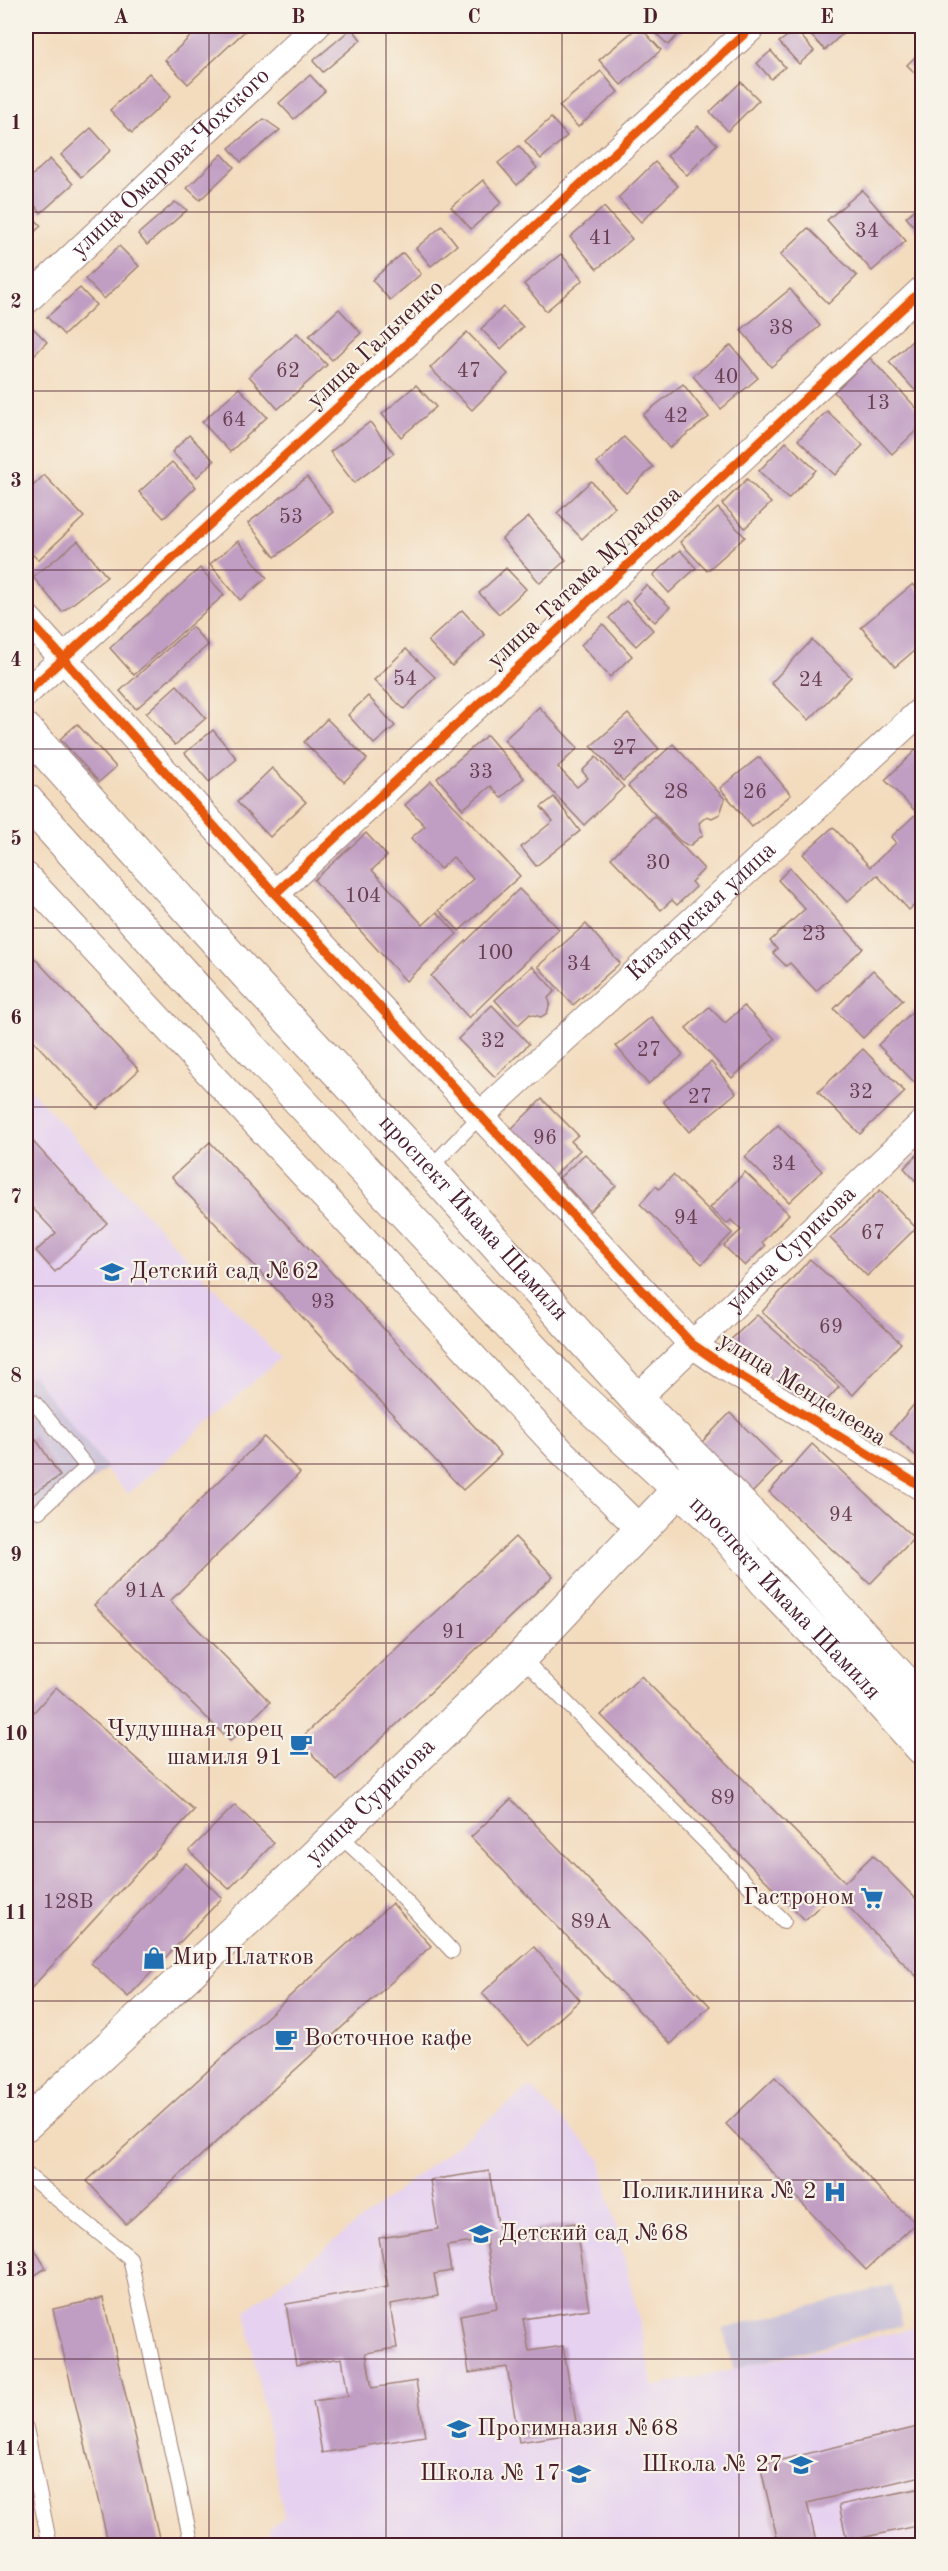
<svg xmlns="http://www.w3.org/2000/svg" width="948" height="2571" font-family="'Old Standard TT',serif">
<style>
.built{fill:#e6d2f0}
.industrial{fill:#c8bfd8}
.building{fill:#c09dc3}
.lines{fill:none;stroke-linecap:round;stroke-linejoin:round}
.service-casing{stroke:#9e7e74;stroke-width:16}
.minor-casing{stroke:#9e7e74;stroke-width:29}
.secondary-casing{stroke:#9e7e74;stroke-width:35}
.primary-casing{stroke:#9e7e74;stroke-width:35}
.service{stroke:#fff;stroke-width:14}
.minor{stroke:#fff;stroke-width:27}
.secondary{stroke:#fff;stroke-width:33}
.primary{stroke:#fff;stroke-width:33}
.cycleway-casing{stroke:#f7f3e8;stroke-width:13}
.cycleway{stroke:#e8590c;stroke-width:9}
.grid{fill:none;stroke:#4a1f2b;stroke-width:1.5;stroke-opacity:0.55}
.labels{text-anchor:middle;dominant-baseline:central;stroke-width:4.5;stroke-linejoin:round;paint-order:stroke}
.number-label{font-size:21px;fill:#683e51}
.street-label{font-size:24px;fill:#4a1f2b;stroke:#f7f3e8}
.poi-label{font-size:24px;fill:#4a1f2b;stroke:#f7f3e8;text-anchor:start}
.neatline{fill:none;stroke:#4a1f2b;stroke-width:2}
.grid-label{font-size:20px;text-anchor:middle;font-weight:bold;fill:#4a1f2b}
</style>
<rect width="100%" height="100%" fill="#f7f3e8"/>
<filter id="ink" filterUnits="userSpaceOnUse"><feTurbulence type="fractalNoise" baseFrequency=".0167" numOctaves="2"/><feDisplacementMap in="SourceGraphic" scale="12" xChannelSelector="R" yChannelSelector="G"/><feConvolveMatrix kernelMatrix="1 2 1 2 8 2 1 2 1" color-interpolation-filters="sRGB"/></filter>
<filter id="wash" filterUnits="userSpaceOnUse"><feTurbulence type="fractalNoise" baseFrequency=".008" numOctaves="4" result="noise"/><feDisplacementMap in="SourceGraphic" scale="24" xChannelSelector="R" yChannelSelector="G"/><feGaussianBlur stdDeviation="1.35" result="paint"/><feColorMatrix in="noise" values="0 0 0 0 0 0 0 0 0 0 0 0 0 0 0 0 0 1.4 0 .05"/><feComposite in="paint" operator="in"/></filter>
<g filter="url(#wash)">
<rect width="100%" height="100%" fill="#f3dcbe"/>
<g class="built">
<path d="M26 1085 280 1358 128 1494 26 1382Z"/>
<path d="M530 2087 600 2158 643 2336 653 2387 922 2326V2545H271L268 2530 284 2517 245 2311Z"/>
</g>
<g class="industrial">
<path d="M32 1375 107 1468 26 1537V1378Z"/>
<path d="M892 2285 903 2325 734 2369 723 2329Z"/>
</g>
<g id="blocks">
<g class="building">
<path d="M202 26H240L245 31 188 84 165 60Z"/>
<path d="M639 26 661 50 621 85 599 60Z"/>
<path d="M649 26H687L668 45Z"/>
<path d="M802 26H851L825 50Z"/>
<path d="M352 28 361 40 323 72 313 61Z"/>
<path d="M796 30 814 51 799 64 779 42Z"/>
<path d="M922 50V80L907 65Z"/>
<path d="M771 51 785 67 771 79 757 63Z"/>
<path d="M601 71 618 92 578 127 559 106Z"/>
<path d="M149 73 171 96 132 133 110 110Z"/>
<path d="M310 75 325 91 294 119 279 103Z"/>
<path d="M741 82 759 100 728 131 710 112Z"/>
<path d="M551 118 567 136 541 159 525 141Z"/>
<path d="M264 119 280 130 241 162 229 148Z"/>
<path d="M698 126 717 144 687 175 667 156Z"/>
<path d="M91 128 111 150 81 177 61 155Z"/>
<path d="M519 146 537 168 517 185 498 163Z"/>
<path d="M222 154 234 167 200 200 187 188Z"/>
<path d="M50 159 73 184 41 213 26 195V181Z"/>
<path d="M655 162 678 186 641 222 618 198Z"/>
<path d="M483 180 502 202 471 229 451 207Z"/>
<path d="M862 190 906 241 872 271 827 220Z"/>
<path d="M175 202 187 210 147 245 138 234Z"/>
<path d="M922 203V237L906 217Z"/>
<path d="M604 207 632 239 597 269 570 237Z"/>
<path d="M26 208 41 226 26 239Z"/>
<path d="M442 226 457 245 431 266 416 248Z"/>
<path d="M808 228 857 276 828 304 780 255Z"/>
<path d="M119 246 139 266 104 299 85 279Z"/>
<path d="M403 253 421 274 390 300 372 280Z"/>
<path d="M561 254 583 280 546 311 524 284Z"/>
<path d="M80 288 96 305 64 335 47 317Z"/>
<path d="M790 289 820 326 771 367 741 330Z"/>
<path d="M503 307 523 327 501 349 481 329Z"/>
<path d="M339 309 361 333 332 360 309 336Z"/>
<path d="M31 326 47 342 26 363V332Z"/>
<path d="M467 332 508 374 472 410 430 368Z"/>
<path d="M922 332V398L889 362Z"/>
<path d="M297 333 327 365 278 409 249 376Z"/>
<path d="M731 345 758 378 721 409 693 376Z"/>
<path d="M870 358 922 414V425L892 454 834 392Z"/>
<path d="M683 384 709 417 669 448 643 415Z"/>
<path d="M416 385 436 407 401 437 382 414Z"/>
<path d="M239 388 267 417 230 452 202 422Z"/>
<path d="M827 411 863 445 835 475 798 440Z"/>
<path d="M370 422 394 453 354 483 330 452Z"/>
<path d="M189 435 214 461 197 477 172 452Z"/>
<path d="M624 437 653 467 626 493 597 463Z"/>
<path d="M786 442 816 470 788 499 759 471Z"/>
<path d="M172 462 196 487 164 518 139 492Z"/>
<path d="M44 475 84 517 38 560 26 548V493Z"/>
<path d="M307 477 333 512 275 557 248 523Z"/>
<path d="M747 479 771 503 745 528 722 504Z"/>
<path d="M591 481 615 507 582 539 557 513Z"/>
<path d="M718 508 745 537 707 571 680 542Z"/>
<path d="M529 517 566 560 540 583 502 539Z"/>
<path d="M78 541 107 577 62 612 33 577Z"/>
<path d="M238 541 267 578 240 600 210 564Z"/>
<path d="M680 550 696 568 669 593 653 575Z"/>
<path d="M200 568 224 595 134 675 110 648Z"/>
<path d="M506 568 526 589 499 614 479 593Z"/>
<path d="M913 584 922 595V644L895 667 861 627Z"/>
<path d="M646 585 670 607 655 622 632 600Z"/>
<path d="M626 601 653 630 636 646 609 618Z"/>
<path d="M462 610 485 635 452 666 428 641Z"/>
<path d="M603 624 632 656 610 677 581 645Z"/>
<path d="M192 627 208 645 136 709 120 691Z"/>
<path d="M812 640 851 677 809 720 771 683Z"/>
<path d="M406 649 435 677 404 709 374 680Z"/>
<path d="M177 685 206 718 175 745 146 713Z"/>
<path d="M368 696 395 726 374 744 348 715Z"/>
<path d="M539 707 578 748 558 767 577 787 588 778 582 771 596 757 624 787 584 825 504 740Z"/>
<path d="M628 714 659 749 623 781 591 746Z"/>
<path d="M327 719 367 759 344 782 304 742Z"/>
<path d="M77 724 116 767 99 782 60 739Z"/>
<path d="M213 730 237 759 209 782 185 753Z"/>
<path d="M487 735 524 778 501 798 491 786 463 809 437 778Z"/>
<path d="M673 744 725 799 720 814 712 818 707 816 699 823 703 835 689 846 680 841 628 786Z"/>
<path d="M922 744V818L885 780Z"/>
<path d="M759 757 791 795 752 827 720 788Z"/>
<path d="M272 768 306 802 270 837 237 802Z"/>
<path d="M431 781 520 876 459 931 439 910 473 879 453 857 440 869 411 838 425 826 405 805Z"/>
<path d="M554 797 580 831 536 866 521 847 553 821 541 807Z"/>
<path d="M915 815 922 822V898L909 910 877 875 847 902 803 854 833 827 870 867 896 843 891 837Z"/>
<path d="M654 816 704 869 691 882 696 887 677 905 672 900 661 910 611 858Z"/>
<path d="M366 833 387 856 372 870 423 925 437 912 457 934 406 981 314 880Z"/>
<path d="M790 868 863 948 816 991 790 963 786 966 773 953 777 949 770 941 805 909 778 880Z"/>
<path d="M519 889 559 929 469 1018 431 976Z"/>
<path d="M586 924 620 963 573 1005 538 966Z"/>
<path d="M26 949 139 1070 97 1109 26 1033Z"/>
<path d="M532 966 555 991 548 998 550 1003 547 1013 541 1017 530 1014 518 1025 495 1000Z"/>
<path d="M873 970 903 1000 863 1038 834 1009Z"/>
<path d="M492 1005 529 1044 495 1077 458 1039Z"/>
<path d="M744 1006 775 1039 732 1078 686 1028 709 1007 725 1023Z"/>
<path d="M914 1010 922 1018V1074L914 1082 878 1045Z"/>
<path d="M651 1017 683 1055 648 1084 616 1046Z"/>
<path d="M863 1049 905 1092 860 1134 818 1092Z"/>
<path d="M711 1062 736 1093 689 1132 663 1101Z"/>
<path d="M542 1099 578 1135 571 1141 580 1150 554 1176 509 1131Z"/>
<path d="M778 1125 822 1171 789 1202 745 1157Z"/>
<path d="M26 1134 107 1223 55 1272 36 1251 56 1233 26 1201Z"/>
<path d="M210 1142 501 1455 463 1490 172 1177Z"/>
<path d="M922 1150V1188L904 1168Z"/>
<path d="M585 1154 616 1186 590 1211 559 1178Z"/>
<path d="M745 1172 789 1214 762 1242 765 1246 745 1266 724 1246 741 1230 731 1220 727 1224 710 1208Z"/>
<path d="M673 1175 732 1233 702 1264 640 1204 656 1186 659 1189Z"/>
<path d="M880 1190 916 1228 867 1276 830 1238Z"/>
<path d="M810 1259 901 1343 853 1395 762 1312Z"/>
<path d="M757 1315 839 1387 814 1414 722 1348Z"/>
<path d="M922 1395V1461L890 1433Z"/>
<path d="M730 1413 781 1463 749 1496 698 1446Z"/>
<path d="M34 1436 60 1476 26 1498V1441Z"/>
<path d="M264 1437 300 1473 170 1601 270 1702 230 1741 94 1605Z"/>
<path d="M812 1444 914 1538 870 1584 769 1492Z"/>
<path d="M515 1537 553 1576 337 1781 299 1740Z"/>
<path d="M641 1676 845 1882 873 1855 922 1905V1982L834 1892 805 1920 601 1715Z"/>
<path d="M56 1687 194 1810 26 1994V1721Z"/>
<path d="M511 1799 710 2006 671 2044 471 1837Z"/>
<path d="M235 1805 274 1843 229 1889 189 1851Z"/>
<path d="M186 1863 222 1898 128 1997 91 1963Z"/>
<path d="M392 1903 431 1946 126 2224 87 2181Z"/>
<path d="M534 1947 580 2000 529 2046 482 1993Z"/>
<path d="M775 2077 883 2193 916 2223 866 2270 726 2124Z"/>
<path d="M489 2171 500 2235 575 2223 589 2309 523 2319 529 2351 563 2346 578 2433 519 2442 507 2367 469 2373 460 2315 497 2308 486 2240 447 2246 451 2271 434 2274 438 2296 390 2304 397 2348 366 2353 372 2388 416 2381 425 2436 322 2453 313 2401 348 2396 342 2358 296 2365 286 2304 388 2287 379 2238 438 2229 430 2180Z"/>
<path d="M922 2223V2238L915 2231Z"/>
<path d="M26 2235 46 2268 26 2281Z"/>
<path d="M103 2298 161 2546H109L53 2309Z"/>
<path d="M922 2426V2476L807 2503 817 2546H779L760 2465Z"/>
<path d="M922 2488V2525L847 2541 839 2505Z"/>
</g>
</g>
</g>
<g filter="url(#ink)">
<use href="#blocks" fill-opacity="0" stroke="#9e7e74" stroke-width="1.5"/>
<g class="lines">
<g class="service-casing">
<g id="service">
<path d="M429 1169 481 1115"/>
<path d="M26 1406 34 1402 87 1467 39 1511"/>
<path d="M521 1657 784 1921"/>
<path d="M338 1834 375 1868 452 1951"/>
<path d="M26 2174 130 2258 192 2546"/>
<path d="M26 2428 50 2546"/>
</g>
</g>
<g class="minor-casing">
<g id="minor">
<path id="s1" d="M26 301 316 26"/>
<path d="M26 617 275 894 692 1344 724 1366 922 1487"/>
<path d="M26 693 753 26"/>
<path d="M26 876 560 1450 642 1531"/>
<path d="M275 894 922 290"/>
<path id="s2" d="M481 1115 922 710"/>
<path id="s3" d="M636 1399 922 1124"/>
</g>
</g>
<g class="secondary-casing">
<g id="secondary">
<path id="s4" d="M26 2124 309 1862 521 1657 699 1468"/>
</g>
</g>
<g class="primary-casing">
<g id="primary">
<path id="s5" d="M26 730 251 979 429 1169 636 1399 760 1524 922 1701"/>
<path id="s6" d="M26 800 214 1009 564 1383 718 1525 766 1582 858 1677 922 1748"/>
</g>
</g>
<use href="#service" class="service"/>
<use href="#minor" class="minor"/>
<use href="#secondary" class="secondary"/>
<use href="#primary" class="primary"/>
<g class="cycleway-casing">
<g id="cycleway">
<path d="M26 617 275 894 692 1344 724 1366 922 1487"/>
<path d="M26 693 753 26"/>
<path d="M275 894 922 290"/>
</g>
</g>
<use href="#cycleway" class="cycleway"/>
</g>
</g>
<path class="grid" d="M209 26V2546M386 26V2546M562 26V2546M739 26V2546M26 212H922M26 391H922M26 570H922M26 749H922M26 928H922M26 1107H922M26 1286H922M26 1464H922M26 1643H922M26 1822H922M26 2001H922M26 2180H922M26 2359H922"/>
<defs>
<g id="school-bare" transform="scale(1.8)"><path d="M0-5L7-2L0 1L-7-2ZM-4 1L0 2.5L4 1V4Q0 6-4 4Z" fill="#1f6fb2" stroke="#f7f3e8" stroke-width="2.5" paint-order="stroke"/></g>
<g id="cafe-bare" transform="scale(1.8)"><path d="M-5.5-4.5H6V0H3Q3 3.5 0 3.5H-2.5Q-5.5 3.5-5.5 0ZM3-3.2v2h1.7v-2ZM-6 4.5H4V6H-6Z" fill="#1f6fb2" stroke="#f7f3e8" stroke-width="2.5" paint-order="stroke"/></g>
<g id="supermarket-bare" transform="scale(1.8)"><path d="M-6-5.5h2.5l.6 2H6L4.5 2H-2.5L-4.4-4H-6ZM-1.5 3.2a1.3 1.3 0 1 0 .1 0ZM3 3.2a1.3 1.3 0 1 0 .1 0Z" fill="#1f6fb2" stroke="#f7f3e8" stroke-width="2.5" paint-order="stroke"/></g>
<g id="shop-bare" transform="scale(1.8)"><path d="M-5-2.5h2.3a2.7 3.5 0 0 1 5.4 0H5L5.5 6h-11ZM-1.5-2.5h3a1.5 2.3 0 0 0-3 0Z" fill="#1f6fb2" stroke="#f7f3e8" stroke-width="2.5" paint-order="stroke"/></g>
<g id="hospital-bare" transform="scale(1.8)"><path d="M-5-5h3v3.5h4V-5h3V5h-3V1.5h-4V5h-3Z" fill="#1f6fb2" stroke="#f7f3e8" stroke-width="2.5" paint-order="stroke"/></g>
</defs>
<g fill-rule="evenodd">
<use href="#school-bare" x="112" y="1272"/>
<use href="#cafe-bare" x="301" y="1744"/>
<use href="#supermarket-bare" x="872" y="1898"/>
<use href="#shop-bare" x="154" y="1958"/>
<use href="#cafe-bare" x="286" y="2039"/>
<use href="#hospital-bare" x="835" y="2192"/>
<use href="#school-bare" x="481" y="2234"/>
<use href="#school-bare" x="459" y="2429"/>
<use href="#school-bare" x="801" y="2465"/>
<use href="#school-bare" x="579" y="2474"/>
</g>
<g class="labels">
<g class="number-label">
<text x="867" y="231">34</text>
<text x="601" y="238">41</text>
<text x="781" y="328">38</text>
<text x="288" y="371">62</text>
<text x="469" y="371">47</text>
<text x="726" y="377">40</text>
<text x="878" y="403">13</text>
<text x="676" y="416">42</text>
<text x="234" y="420">64</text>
<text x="291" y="517">53</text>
<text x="405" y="679">54</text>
<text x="811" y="680">24</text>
<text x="625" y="748">27</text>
<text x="481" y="772">33</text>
<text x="676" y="792">28</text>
<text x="755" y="792">26</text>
<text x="658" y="863">30</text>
<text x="363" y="896">104</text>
<text x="814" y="934">23</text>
<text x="495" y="953">100</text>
<text x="579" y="964">34</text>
<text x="493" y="1041">32</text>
<text x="649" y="1050">27</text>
<text x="861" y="1092">32</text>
<text x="700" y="1097">27</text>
<text x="545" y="1138">96</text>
<text x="784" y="1164">34</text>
<text x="686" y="1218">94</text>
<text x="873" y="1233">67</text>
<text x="323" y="1302">93</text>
<text x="831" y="1327">69</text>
<text x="841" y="1515">94</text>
<text x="145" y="1591">91А</text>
<text x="454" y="1632">91</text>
<text x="723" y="1798">89</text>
<text x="68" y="1902">128В</text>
<text x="591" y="1922">89А</text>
</g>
<g class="street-label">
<text stroke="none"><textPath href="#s1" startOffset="200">улица Омарова-Чохского</textPath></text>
<text transform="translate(376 345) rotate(-43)">улица Гальченко</text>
<text transform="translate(585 578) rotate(-43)">улица Татама Мурадова</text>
<text stroke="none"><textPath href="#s2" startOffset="300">Кизлярская улица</textPath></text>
<text stroke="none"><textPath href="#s5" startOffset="662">проспект Имама Шамиля</textPath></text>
<text stroke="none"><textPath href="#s3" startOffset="216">улица Сурикова</textPath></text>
<text transform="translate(802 1390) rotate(32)">улица Менделеева</text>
<text stroke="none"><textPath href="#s6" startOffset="1102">проспект Имама Шамиля</textPath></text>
<text stroke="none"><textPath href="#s4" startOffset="472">улица Сурикова</textPath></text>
</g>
<g class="poi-label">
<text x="130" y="1272">Детский сад №62</text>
<text x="283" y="1730" text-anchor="end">Чудушная торец<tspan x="283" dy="28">шамиля 91</tspan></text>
<text x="854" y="1898" text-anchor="end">Гастроном</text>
<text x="172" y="1958">Мир Платков</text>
<text x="304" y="2039">Восточное кафе</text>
<text x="817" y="2192" text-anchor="end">Поликлиника № 2</text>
<text x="499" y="2234">Детский сад №68</text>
<text x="477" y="2429">Прогимназия №68</text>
<text x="783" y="2465" text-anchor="end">Школа № 27</text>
<text x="561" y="2474" text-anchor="end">Школа № 17</text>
</g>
</g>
<rect width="948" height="2571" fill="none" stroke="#f7f3e8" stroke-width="66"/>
<rect x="33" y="33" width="882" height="2505" class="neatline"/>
<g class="grid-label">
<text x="121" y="23">A</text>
<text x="298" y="23">B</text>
<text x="474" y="23">C</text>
<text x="650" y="23">D</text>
<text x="827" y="23">E</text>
<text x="16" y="129">1</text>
<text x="16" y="308">2</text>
<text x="16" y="487">3</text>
<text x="16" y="666">4</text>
<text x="16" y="845">5</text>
<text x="16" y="1024">6</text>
<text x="16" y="1203">7</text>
<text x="16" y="1382">8</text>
<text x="16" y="1561">9</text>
<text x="16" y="1740">10</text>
<text x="16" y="1919">11</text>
<text x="16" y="2098">12</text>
<text x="16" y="2276">13</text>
<text x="16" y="2455">14</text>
</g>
</svg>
